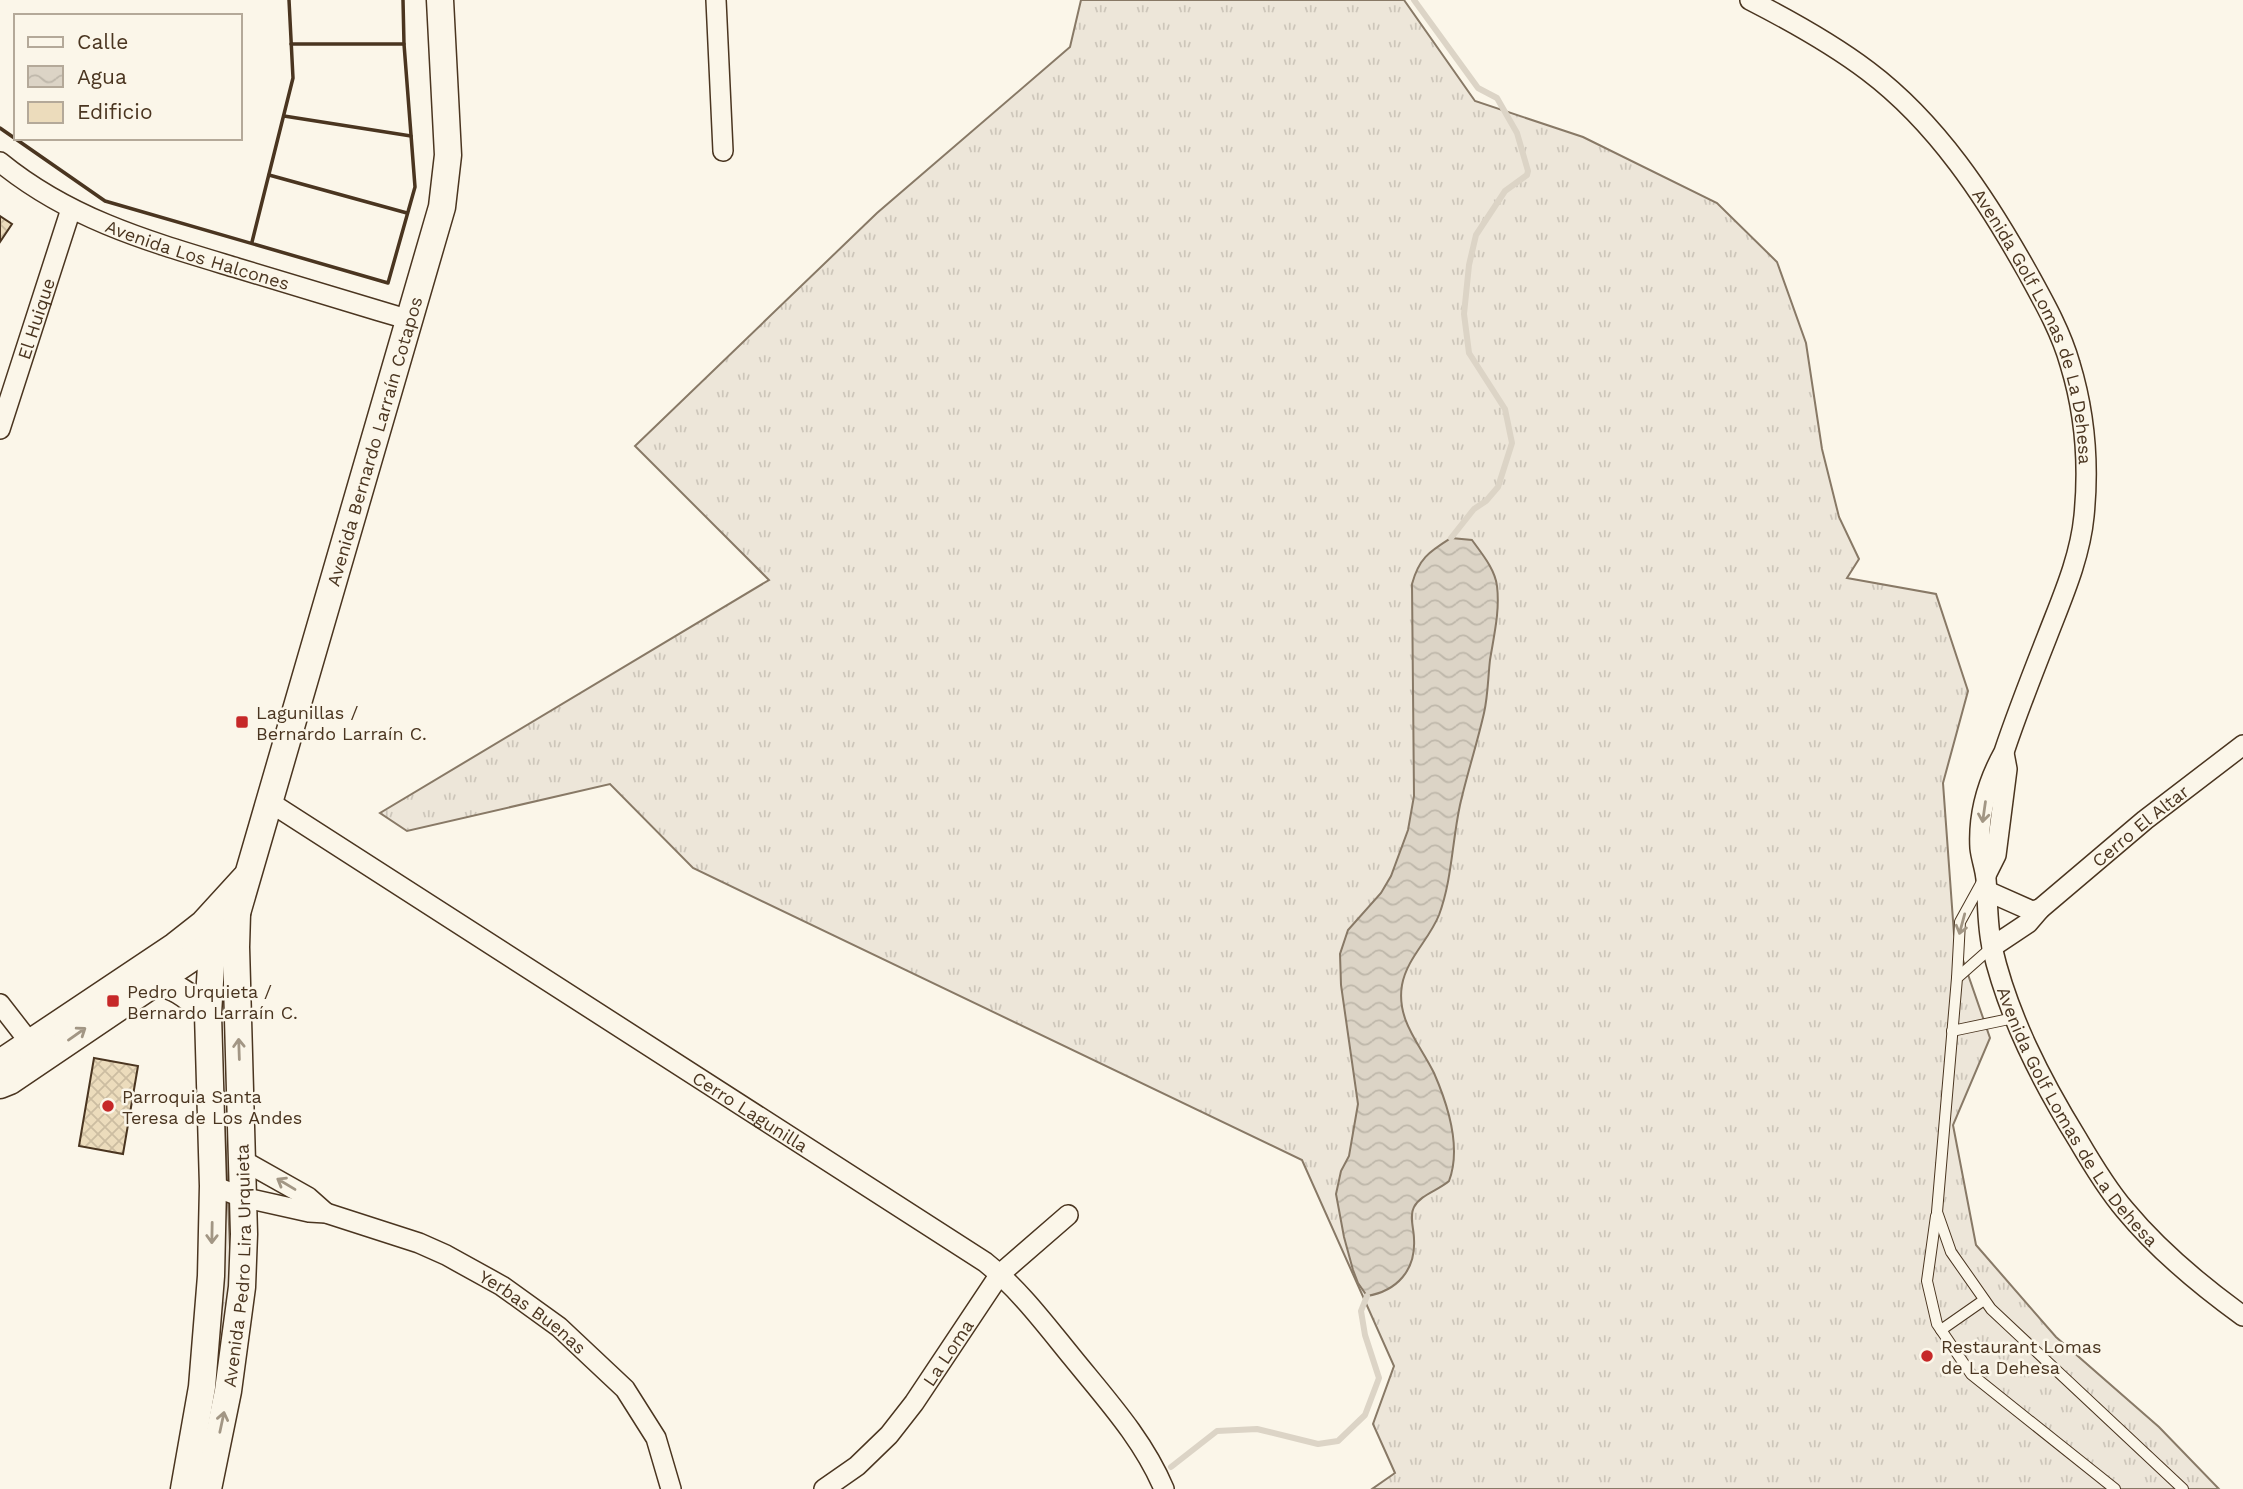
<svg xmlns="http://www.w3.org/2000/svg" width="2243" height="1489" font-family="'Work Sans',sans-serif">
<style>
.grass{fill:url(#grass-tufts);stroke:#887966;stroke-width:2}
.water{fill:url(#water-waves);stroke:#887966;stroke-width:2}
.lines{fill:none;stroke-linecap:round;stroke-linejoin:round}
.stream{stroke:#dcd4c6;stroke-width:6}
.building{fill:url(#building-cross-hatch);stroke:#4a3520;stroke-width:2}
.lane-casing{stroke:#4a3520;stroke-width:12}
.street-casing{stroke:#4a3520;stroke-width:22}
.secondary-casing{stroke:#4a3520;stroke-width:29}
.lane{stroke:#fbf6e9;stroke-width:10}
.street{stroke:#fbf6e9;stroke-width:19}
.secondary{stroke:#fbf6e9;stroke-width:26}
.wall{stroke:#4a3520;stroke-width:3.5}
.oneway{stroke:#a29684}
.poi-dot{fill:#c62828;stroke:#fbf6e9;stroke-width:2.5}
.labels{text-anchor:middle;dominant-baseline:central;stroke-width:5;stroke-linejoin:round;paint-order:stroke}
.street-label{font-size:18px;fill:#4a3520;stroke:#fbf6e9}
.poi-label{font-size:18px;fill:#4a3520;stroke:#fbf6e9;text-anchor:start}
</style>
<defs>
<pattern id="grass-tufts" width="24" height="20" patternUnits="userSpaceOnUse" patternTransform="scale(1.75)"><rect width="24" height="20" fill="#ede6d9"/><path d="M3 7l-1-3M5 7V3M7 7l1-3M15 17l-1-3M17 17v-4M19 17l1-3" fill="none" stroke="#cdc6ba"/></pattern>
<pattern id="water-waves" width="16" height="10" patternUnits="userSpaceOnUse" patternTransform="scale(1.75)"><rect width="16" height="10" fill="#dcd4c6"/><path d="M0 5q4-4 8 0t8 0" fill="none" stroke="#beb7aa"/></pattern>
<pattern id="building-cross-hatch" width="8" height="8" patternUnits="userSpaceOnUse" patternTransform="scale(1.75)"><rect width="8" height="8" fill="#ecdcbc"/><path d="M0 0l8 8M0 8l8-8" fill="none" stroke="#ccbda1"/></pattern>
</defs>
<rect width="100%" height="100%" fill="#fbf6e9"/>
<g class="grass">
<path d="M1081 0H1404L1475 101 1583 137 1717 203 1777 262 1806 343 1822 449 1839 517 1859 559 1847 578 1936 594 1968 691 1943 783 1954 934 1990 1038 1953 1125 1976 1245 2056 1337 2159 1427 2219 1489H1372L1395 1473 1373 1424 1394 1366 1302 1160 693 868 610 784 407 831 380 813 769 580 635 446 877 213 1070 47Z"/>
<path d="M218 967 232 1294 199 1489Z"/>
</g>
<path class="water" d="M1451 538 1472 540C1482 554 1495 569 1497 586 1500 611 1494 635 1490 660 1488 677 1488 696 1484 713 1477 744 1467 774 1460 805 1452 842 1452 880 1439 915 1429 940 1407 958 1402 985 1396 1020 1420 1044 1434 1073 1448 1105 1462 1147 1449 1181 1439 1190 1420 1195 1414 1207 1409 1216 1414 1229 1414 1239 1416 1270 1397 1291 1367 1296L1358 1283 1353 1270 1344 1237 1336 1194 1341 1171 1349 1156 1358 1104 1341 985 1340 954 1348 930 1381 893 1391 876 1408 830 1414 796 1412 584C1419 558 1429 552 1451 538Z"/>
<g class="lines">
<g class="stream">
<path d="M1414 0 1478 88 1497 98 1517 133 1528 171 1527 175 1505 191 1476 235 1469 265 1464 314 1469 353 1505 409 1512 443 1498 487 1486 501 1474 509 1451 538"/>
<path d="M1171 1467 1217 1431 1257 1429 1318 1444 1338 1441 1365 1415 1379 1378 1365 1335 1361 1311 1367 1296"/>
</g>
</g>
<g class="building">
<path d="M0 216 12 224 0 242Z"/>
<path d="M94 1058 138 1066 123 1154 79 1146Z"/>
</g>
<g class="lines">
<g class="lane-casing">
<g id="lane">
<path d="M1992 947 1957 978 1937 1212 1951 1252 1991 1309 2183 1489"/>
<path d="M1957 978 1960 922 1982 882"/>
<path d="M1952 1031 2014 1018"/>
<path d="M1936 1216 1927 1281 1937 1324 1971 1374 2115 1489"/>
<path d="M1941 1330 1984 1300"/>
</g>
</g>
<g class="street-casing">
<g id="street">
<path d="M716 0 723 151"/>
<path id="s1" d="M1750 0C1791 21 1831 43 1868 71 1937 123 1986 198 2028 273 2044 302 2061 332 2070 364 2085 413 2089 466 2084 516 2080 558 2062 598 2047 637 2032 675 2017 713 2004 752 1988 781 1978 814 1980 848 1981 858 1985 868 1986 879 1988 902 1987 925 1992 947 2008 1016 2041 1080 2078 1140 2092 1164 2107 1189 2125 1210 2159 1251 2200 1285 2243 1316"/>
<path id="s2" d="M0 162C71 220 151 242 237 268 294 285 352 303 410 320"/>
<path id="s3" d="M0 429 71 209"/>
<path id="s4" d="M271 803 985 1262C1019 1289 1045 1324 1072 1357 1106 1399 1143 1439 1164 1489"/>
<path d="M1986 875 1996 855 2007 769 2004 753"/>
<path d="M1987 891 2032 911 2040 909"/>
<path id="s5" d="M1992 947 2028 923 2040 909 2145 820 2243 745"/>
<path d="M0 1004 38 1053"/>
<path d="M242 1160 308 1197 326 1213"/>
<path id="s6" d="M213 1186 242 1197 309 1212 326 1213 419 1243 446 1255 502 1286 559 1327 625 1389 656 1438 671 1489"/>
<path id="s7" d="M824 1489 857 1466 889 1435 914 1403 1000 1274 1068 1215"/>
</g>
</g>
<g class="secondary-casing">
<g id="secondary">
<path d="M148 986C171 978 192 999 208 1014"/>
<path d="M0 1063 175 946 203 924 245 878"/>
<path id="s8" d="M0 1085 10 1081 211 945 237 913 442 207 448 155 440 0"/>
<path d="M184 1489 202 1387 211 1276 213 1186 208 1014 213 933"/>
<path id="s9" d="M208 1489 228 1391 242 1287 244 1234 236 947 237 913"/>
</g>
</g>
<use href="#lane" class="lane"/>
<use href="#street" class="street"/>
<use href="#secondary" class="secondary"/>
<g class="wall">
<path d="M291 44H404L403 0"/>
<path d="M284 116 411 136"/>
<path d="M0 128 105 201 388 283 415 187 404 44"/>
<path d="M269 175 407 213"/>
<path d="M252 242 293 78 289 0"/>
</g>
</g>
<defs><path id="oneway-shaft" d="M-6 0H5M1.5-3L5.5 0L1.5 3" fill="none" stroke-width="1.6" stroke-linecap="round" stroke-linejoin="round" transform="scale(1.75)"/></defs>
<g class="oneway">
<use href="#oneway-shaft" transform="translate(1984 812) rotate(98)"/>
<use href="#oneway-shaft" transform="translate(1962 924) rotate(105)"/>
<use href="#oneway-shaft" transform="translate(77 1034) rotate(-35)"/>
<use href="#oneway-shaft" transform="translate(239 1049) rotate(-92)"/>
<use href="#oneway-shaft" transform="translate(286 1184) rotate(-149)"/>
<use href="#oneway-shaft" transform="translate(212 1233) rotate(91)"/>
<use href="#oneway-shaft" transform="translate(222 1422) rotate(-78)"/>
</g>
<g class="poi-dot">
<rect x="235" y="715" width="14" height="14" rx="3.5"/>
<rect x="106" y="994" width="14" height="14" rx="3.5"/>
<circle cx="108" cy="1106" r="7"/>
<circle cx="1927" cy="1356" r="7"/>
</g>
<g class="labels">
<g class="street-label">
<text stroke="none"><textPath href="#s2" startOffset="220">Avenida Los Halcones</textPath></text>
<text stroke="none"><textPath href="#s3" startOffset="116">El Huique</textPath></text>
<text stroke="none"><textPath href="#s1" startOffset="450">Avenida Golf Lomas de La Dehesa</textPath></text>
<text stroke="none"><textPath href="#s8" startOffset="786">Avenida Bernardo Larraín Cotapos</textPath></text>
<text stroke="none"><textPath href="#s5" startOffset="192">Cerro El Altar</textPath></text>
<text stroke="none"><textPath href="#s4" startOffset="570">Cerro Lagunilla</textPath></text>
<text stroke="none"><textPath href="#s1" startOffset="1293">Avenida Golf Lomas de La Dehesa</textPath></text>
<text stroke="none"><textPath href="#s9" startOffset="226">Avenida Pedro Lira Urquieta</textPath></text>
<text stroke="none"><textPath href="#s6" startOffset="348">Yerbas Buenas</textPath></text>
<text stroke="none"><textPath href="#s7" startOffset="186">La Loma</textPath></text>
</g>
<g class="poi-label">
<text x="256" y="712">Lagunillas /<tspan x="256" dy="21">Bernardo Larraín C.</tspan></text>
<text x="127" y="991">Pedro Urquieta /<tspan x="127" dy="21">Bernardo Larraín C.</tspan></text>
<text x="122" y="1096">Parroquia Santa<tspan x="122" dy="21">Teresa de Los Andes</tspan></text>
<text x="1941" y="1346">Restaurant Lomas<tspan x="1941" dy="21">de La Dehesa</tspan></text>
</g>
</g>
<rect x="14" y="14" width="228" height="126" fill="#fbf6e9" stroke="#b4a999" stroke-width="2"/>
<rect x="28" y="37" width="35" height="10" fill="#fbf6e9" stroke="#b4a999" stroke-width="2"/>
<text x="77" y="49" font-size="21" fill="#4a3520">Calle</text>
<rect x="28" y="66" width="35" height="21" fill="url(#water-waves)" stroke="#b4a999" stroke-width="2"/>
<text x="77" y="84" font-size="21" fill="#4a3520">Agua</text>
<rect x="28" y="102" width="35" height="21" fill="#ecdcbc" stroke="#b4a999" stroke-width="2"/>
<text x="77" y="119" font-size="21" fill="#4a3520">Edificio</text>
</svg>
